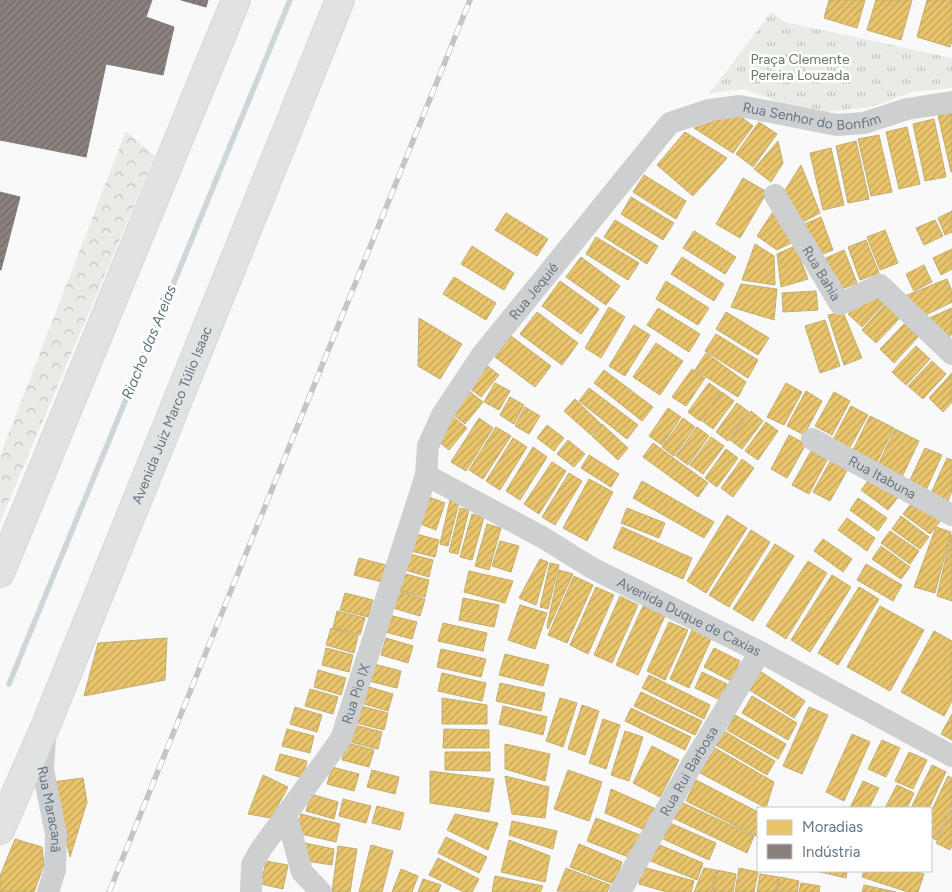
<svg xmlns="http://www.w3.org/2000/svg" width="952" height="892" font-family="Figtree,sans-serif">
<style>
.forest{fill:url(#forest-crowns)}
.park{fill:url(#park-tufts)}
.homes{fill:url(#homes-hatch);stroke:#c1ad72}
.industry{fill:url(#industry-hatch);stroke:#7f7e7e}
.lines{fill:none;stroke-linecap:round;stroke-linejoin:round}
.stream{stroke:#ced6d9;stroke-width:5.5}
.primary-casing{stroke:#d5d6d7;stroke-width:30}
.minor{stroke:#cecfd0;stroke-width:22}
.primary{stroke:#e1e2e2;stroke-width:28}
.rail-casing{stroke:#c3c5c6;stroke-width:5.5}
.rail{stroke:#fff;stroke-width:4;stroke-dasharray:11;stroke-linecap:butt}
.labels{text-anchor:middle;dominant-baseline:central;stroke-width:5;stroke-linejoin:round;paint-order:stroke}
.park-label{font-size:14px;fill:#687a64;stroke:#fff}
.street-label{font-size:14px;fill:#657683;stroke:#fff}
.water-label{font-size:15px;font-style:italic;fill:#60757c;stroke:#fff}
</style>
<defs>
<pattern id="forest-crowns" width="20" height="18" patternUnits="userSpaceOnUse" patternTransform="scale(1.25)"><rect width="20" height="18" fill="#e8ebe6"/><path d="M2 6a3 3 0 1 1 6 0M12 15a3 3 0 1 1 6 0" fill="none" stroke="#c0c3c0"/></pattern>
<pattern id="park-tufts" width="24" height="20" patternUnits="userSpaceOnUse" patternTransform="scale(1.25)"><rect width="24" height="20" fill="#e8ebe6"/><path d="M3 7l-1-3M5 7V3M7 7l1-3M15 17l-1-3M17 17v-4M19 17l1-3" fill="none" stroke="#c0c3c0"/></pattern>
<pattern id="homes-hatch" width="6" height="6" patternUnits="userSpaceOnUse" patternTransform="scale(1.25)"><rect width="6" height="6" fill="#e9c46a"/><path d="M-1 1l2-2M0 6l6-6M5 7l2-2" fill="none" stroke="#c0a45d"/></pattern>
<pattern id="industry-hatch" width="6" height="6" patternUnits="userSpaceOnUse" patternTransform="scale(1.25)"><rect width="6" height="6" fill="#8a817c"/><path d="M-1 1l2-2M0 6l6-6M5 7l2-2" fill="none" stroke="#6f6a67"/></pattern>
</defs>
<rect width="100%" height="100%" fill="#f9f9f9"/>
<path class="forest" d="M126 131 155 156 0 522V456Z"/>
<path class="park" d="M771 12 785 22 952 58V88L913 92 867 108 824 112 790 106 743 89 710 93Z"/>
<g class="homes">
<path d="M829 0H865L857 28 824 18Z"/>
<path d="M876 0H912L901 40 867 30Z"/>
<path d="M927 0H952V41L950 47 917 37Z"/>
<path d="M952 112V172H951L938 115Z"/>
<path d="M736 113 753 126 733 153 694 128Z"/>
<path d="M934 119 946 177 925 181 913 124Z"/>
<path d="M759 122 777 134 753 167 736 154Z"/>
<path d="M907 127 920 184 899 189 886 132Z"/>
<path d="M685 132 727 158 693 196 657 165Z"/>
<path d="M879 135 892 192 871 196 858 139Z"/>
<path d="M778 141 783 163 771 182 754 169Z"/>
<path d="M856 141 869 199 848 203 836 146Z"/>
<path d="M831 148 844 205 823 210 810 153Z"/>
<path d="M801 165 820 213 801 223 780 198Z"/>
<path d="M644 175 686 201 676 219 633 192Z"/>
<path d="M743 178 767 192 740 238 716 224Z"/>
<path d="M631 197 674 223 663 240 621 214Z"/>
<path d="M774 210 791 243 777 250 757 236Z"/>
<path d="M952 211V232L945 235 938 218Z"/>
<path d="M506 213 548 239 537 256 495 230Z"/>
<path d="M821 217 833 250 815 257 802 225Z"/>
<path d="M615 220 658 246 647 264 604 237Z"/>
<path d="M935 220 943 236 924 245 916 228Z"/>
<path d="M885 230 898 263 880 270 867 237Z"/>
<path d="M694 231 736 257 725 274 683 248Z"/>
<path d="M596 237 639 263 628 280 586 254Z"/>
<path d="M866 240 879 273 860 280 848 247Z"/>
<path d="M755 244 774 256 775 285 742 280Z"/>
<path d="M472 246 514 273 504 290 461 264Z"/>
<path d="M795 246 808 279 781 287 777 254Z"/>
<path d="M952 249V269L941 275 933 258Z"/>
<path d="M844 250 857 283 839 290 826 258Z"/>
<path d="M581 257 620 286 606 305 566 277Z"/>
<path d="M682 257 724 284 714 301 671 274Z"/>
<path d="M924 265 932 282 914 291 906 274Z"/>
<path d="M454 277 496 303 486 320 443 294Z"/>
<path d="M947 279 952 291V302L926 315 905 296Z"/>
<path d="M560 281 599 309 581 334 542 306Z"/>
<path d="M666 281 709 308 698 325 656 299Z"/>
<path d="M741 284 777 289 774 320 731 307Z"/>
<path d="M816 291 818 310 783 312 782 293Z"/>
<path d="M876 292 886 302 862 327 848 314Z"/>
<path d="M886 304 900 318 876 343 862 330Z"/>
<path d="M609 307 625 317 601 358 585 348Z"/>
<path d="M658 308 700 334 689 352 647 325Z"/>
<path d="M952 308V334L947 340 927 319Z"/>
<path d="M537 312 578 343 562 365 520 334Z"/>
<path d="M726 312 769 338 758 355 716 329Z"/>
<path d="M843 312 862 358 844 365 828 315Z"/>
<path d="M419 318 462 344 440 379 418 366Z"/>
<path d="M825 320 840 366 820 373 805 326Z"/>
<path d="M904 324 918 337 894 363 880 349Z"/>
<path d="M634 325 650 335 625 376 609 366Z"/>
<path d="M716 334 758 360 748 378 705 351Z"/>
<path d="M511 336 551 366 535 387 495 357Z"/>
<path d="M656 343 683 361 660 395 633 377Z"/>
<path d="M916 346 930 359 906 385 892 372Z"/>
<path d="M706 353 746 382 738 397 695 370Z"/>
<path d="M932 361 946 374 923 399 908 386Z"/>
<path d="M485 364 499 375 481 397 467 386Z"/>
<path d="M692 369 705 378 686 406 672 397Z"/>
<path d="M604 370 653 407 642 421 594 383Z"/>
<path d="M952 373V402L943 412 929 398Z"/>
<path d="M495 383 510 391 499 410 484 402Z"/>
<path d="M709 383 721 392 700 421 688 412Z"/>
<path d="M786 383 802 392 784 425 767 417Z"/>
<path d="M589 388 638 425 627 439 579 401Z"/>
<path d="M469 391 483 402 465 424 451 413Z"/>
<path d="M806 391 822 401 804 435 787 426Z"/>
<path d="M722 392 734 401 713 429 701 420Z"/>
<path d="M834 392 850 401 832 435 815 426Z"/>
<path d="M510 397 524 405 514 424 500 415Z"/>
<path d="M575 399 601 424 591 435 564 411Z"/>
<path d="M737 403 749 412 728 441 716 432Z"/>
<path d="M851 406 868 415 849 449 833 440Z"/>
<path d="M525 407 540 416 529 434 515 426Z"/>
<path d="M668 408 681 417 662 445 649 436Z"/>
<path d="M751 411 763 421 742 449 730 440Z"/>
<path d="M870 416 894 428 876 464 852 452Z"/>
<path d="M453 417 467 428 449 450 435 439Z"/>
<path d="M479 418 493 428 466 471 451 462Z"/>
<path d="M683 418 695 427 674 456 662 447Z"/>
<path d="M766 422 778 431 758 460 745 451Z"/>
<path d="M602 424 628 448 618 460 592 436Z"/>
<path d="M547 425 564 438 554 451 537 438Z"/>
<path d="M496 427 511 436 483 479 469 470Z"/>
<path d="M697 427 709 436 688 465 676 456Z"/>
<path d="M895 429 919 441 902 477 878 465Z"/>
<path d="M789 435 806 444 787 478 771 469Z"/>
<path d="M711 437 724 446 703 474 690 465Z"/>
<path d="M513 438 527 447 500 490 486 481Z"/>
<path d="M568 440 585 454 574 467 557 454Z"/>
<path d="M653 443 708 483 698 497 643 457Z"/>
<path d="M533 447 547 457 520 500 506 491Z"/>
<path d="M925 448 942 455 926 490 909 482Z"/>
<path d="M726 449 738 458 717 487 705 478Z"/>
<path d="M811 451 827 460 809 494 792 485Z"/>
<path d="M589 455 619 474 611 487 581 468Z"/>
<path d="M832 458 849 467 830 501 813 492Z"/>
<path d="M947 458 952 460V491L948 501 931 493Z"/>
<path d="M742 459 754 468 733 497 721 488Z"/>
<path d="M552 462 566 471 539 514 524 504Z"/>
<path d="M569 473 582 481 555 525 542 517Z"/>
<path d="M872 476 899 496 888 510 861 490Z"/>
<path d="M589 479 613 492 587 541 563 528Z"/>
<path d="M642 481 714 522 704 538 633 498Z"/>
<path d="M429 497 445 503 436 530 420 524Z"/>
<path d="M858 498 887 518 878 531 850 510Z"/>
<path d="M450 500 459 502 448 546 440 544Z"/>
<path d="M914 500 941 520 930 534 903 514Z"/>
<path d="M460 508 469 510 458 554 449 552Z"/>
<path d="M627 508 665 523 659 538 621 523Z"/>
<path d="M472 514 484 517 472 560 460 557Z"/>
<path d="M727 515 747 528 706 593 687 581Z"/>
<path d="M901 516 929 537 920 549 892 529Z"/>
<path d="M847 518 875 538 867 551 838 530Z"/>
<path d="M487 524 501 528 489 570 475 566Z"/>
<path d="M622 527 692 558 683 579 613 548Z"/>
<path d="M936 527 951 532 935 593 914 587Z"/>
<path d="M751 530 770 542 729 607 709 595Z"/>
<path d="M890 531 919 551 910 564 881 543Z"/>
<path d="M412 533 439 540 435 557 407 550Z"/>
<path d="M951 535H952V601L937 596Z"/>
<path d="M823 539 852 559 843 572 814 551Z"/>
<path d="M500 541 519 546 511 572 492 566Z"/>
<path d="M775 544 794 556 753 621 733 609Z"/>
<path d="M881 546 910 567 901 579 872 559Z"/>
<path d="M406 553 433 560 429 577 402 569Z"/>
<path d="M359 558 386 565 382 582 354 575Z"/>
<path d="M540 559 548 562 536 605 519 598Z"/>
<path d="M808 561 827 573 786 639 766 626Z"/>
<path d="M550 563 559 565 548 609 540 607Z"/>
<path d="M866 564 902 585 893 601 857 580Z"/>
<path d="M559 570 573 574 548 629 547 626Z"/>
<path d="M469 571 513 581 505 603 464 592Z"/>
<path d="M402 573 429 580 425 597 397 590Z"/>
<path d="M832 575 851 587 810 652 791 640Z"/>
<path d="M574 576 593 585 567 643 548 635Z"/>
<path d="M596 587 614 595 588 654 570 645Z"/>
<path d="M859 587 879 599 838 665 818 653Z"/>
<path d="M398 591 425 599 420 616 393 608Z"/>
<path d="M345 593 373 600 368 617 340 610Z"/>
<path d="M620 596 638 605 612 663 594 655Z"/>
<path d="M463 598 499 605 494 627 459 620Z"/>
<path d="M520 605 547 613 535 649 508 640Z"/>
<path d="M643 606 665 616 638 675 616 665Z"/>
<path d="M880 606 924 630 890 691 847 667Z"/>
<path d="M337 611 365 618 360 635 333 628Z"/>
<path d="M389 615 417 622 412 639 385 632Z"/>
<path d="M669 622 688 630 665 680 647 671Z"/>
<path d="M443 623 487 633 483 651 438 641Z"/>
<path d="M331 628 358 636 354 653 326 645Z"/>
<path d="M693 628 712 637 689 688 670 679Z"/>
<path d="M934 631 952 641V701L944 716 901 692Z"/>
<path d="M167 638 165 680 84 696 98 643Z"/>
<path d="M386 638 413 646 408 663 381 655Z"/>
<path d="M326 648 353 655 349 672 322 665Z"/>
<path d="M714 648 740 661 731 681 704 667Z"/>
<path d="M441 649 486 659 481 677 437 667Z"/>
<path d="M505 654 549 665 543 686 499 675Z"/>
<path d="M374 664 401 671 397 688 369 681Z"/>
<path d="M318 670 346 678 341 695 314 687Z"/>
<path d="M760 671 805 701 794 718 748 689Z"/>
<path d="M702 672 727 684 720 700 695 688Z"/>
<path d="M442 673 486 683 482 701 438 691Z"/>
<path d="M649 675 710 705 704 719 642 688Z"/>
<path d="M500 683 545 693 541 711 496 701Z"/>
<path d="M366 686 393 694 388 711 361 703Z"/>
<path d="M310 689 338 697 333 714 305 706Z"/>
<path d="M641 692 702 721 695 735 634 706Z"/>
<path d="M752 696 797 723 788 740 742 713Z"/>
<path d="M442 698 487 705V724H442Z"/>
<path d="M560 698 577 703 563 747 546 741Z"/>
<path d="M582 705 599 711 585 755 568 749Z"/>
<path d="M361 706 388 713 384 730 356 723Z"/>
<path d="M503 706 547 717 543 735 499 724Z"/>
<path d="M295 707 322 715 317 732 290 724Z"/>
<path d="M809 707 828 715 802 774 783 766Z"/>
<path d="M631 708 691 737 685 750 625 721Z"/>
<path d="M952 714V740L941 734Z"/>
<path d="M735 715 786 744 778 759 727 730Z"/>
<path d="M603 719 620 725 606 769 589 763Z"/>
<path d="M355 725 382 732 378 749 350 742Z"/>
<path d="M287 729 314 736 310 753 282 746Z"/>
<path d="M444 729 489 730V748H443Z"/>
<path d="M625 731 643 737 629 781 611 775Z"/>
<path d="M724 731 775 761 767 775 716 745Z"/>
<path d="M852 734 870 742 844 801 826 792Z"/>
<path d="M882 740 900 748 886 777 868 769Z"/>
<path d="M347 743 374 750 369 767 342 760Z"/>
<path d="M505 744 550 754 545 781 505 769Z"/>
<path d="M652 746 679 760 660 797 633 783Z"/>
<path d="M715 748 774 782 766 808 700 773Z"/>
<path d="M445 752H490V771L445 770Z"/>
<path d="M909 752 927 760 913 789 895 781Z"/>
<path d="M280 754 307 761 303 778 275 770Z"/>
<path d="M932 765 946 772 929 808H911Z"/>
<path d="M332 767 359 774 354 791 327 784Z"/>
<path d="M372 770 399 777 395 794 367 787Z"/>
<path d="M568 770 602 782 589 821 554 809Z"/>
<path d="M430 771 494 779 489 812 430 803Z"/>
<path d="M263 775 288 787 271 818 248 814Z"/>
<path d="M505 776 549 787 545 818 512 814Z"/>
<path d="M948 776 952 778V806L936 840 931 837V812Z"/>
<path d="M83 778 87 802 70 857 52 782Z"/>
<path d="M696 780 758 812V830L756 836 686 801Z"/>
<path d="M863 781 879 788 869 808H850Z"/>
<path d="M897 785 914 793 907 808H885Z"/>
<path d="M611 789 656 809 647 831 605 813Z"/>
<path d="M311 794 338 802 334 819 306 811Z"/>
<path d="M343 799 371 806 366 823 339 816Z"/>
<path d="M681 802 754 836 747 853 673 818Z"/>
<path d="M377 806 404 813 400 830 372 823Z"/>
<path d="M952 809V846L950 850 936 843Z"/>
<path d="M301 814 340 824 336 842 296 833Z"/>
<path d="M455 814 498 823 488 850 447 830Z"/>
<path d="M596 818 640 835 631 858 587 841Z"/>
<path d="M512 821 557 831 553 849 509 835Z"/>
<path d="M668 822 716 843 709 860 661 838Z"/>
<path d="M446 837 487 857 479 873 438 853Z"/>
<path d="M15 839 42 847 44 865 34 892H0V876Z"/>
<path d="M509 840 550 856 545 882 501 872Z"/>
<path d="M300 842 334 849 332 865 306 861Z"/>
<path d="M655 843 703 863 697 880 648 860Z"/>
<path d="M579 844 622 862 614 884 570 867Z"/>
<path d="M371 845 393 851 382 892H359Z"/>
<path d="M338 846 357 849 350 892H332Z"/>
<path d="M438 858 479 879 472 892H464L429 875Z"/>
<path d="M266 861 288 865 283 889 261 884Z"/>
<path d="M643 867 694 881 691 892H667L639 884Z"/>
<path d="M566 868 610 885 607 892 557 891Z"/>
<path d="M704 868 716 870 712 892H694Z"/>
<path d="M739 868 758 872 754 892H735Z"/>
<path d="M401 869 418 876 412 892H392Z"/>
<path d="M717 870 736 874 733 892H713Z"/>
<path d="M816 871H847L846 878Z"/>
<path d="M864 871H913L924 874 918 892H908L862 877Z"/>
<path d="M760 874 779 877 776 892H757Z"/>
<path d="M495 876 543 886 540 892H492Z"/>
<path d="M780 877 799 881 797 892H777Z"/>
<path d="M423 879 441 885 438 892H418Z"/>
<path d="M801 883 820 886 819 892H799Z"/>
<path d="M864 885 896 892H862Z"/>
</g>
<g class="industry">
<path d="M0 0H152L146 17 174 27 163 75 106 64 86 157 0 140Z"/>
<path d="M181 0H208L206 7Z"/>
<path d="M0 192 20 197 1 270H0Z"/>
</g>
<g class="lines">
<path class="stream" d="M9 684 290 0"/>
<g class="primary-casing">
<g id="primary">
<path d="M0 573 236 0"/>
<path id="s7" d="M0 830 46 725 340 0"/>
</g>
</g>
<g class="minor">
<path id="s1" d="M775 195 840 304 880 285 952 354"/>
<path id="s2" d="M812 439 952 515"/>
<path id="s3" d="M426 475 542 537 592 568 760 652 952 756"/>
<path id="s4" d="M45 736 43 770 56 834 55 870 48 892"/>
<path d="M286 814 302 872 321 892"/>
<path id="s5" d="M251 892 252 865 261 849 341 739 426 475 428 446 442 415 481 356 670 123 709 110 740 106 837 125 864 123 907 109 952 102"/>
<path id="s6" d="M620 892 691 766 760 652"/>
</g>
<use href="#primary" class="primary"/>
<g class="rail-casing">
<path id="rail" d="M109 892 470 0"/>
</g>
<use href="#rail" class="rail"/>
</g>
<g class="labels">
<g class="park-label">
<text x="800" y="59">Praça Clemente<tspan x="800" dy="16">Pereira Louzada</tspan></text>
</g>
<g class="street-label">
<text stroke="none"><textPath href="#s5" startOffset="1038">Rua Senhor do Bonfim</textPath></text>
<text stroke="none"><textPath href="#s1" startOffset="91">Rua Bahia</textPath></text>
<text stroke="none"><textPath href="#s5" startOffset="676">Rua Jequié</textPath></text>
<text stroke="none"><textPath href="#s7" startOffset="449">Avenida Juiz Marco Túlio Isaac</textPath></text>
<text stroke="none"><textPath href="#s2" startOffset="80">Rua Itabuna</textPath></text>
<text stroke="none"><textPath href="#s3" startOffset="299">Avenida Duque de Caxias</textPath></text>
<text stroke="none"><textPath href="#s5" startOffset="229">Rua Pio IX</textPath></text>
<text stroke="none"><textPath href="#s6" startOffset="139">Rua Rui Barbosa</textPath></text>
<text stroke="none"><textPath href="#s4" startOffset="74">Rua Maracanã</textPath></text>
</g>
<g class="water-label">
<text transform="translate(149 342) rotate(-68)">Riacho das Areias</text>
</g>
</g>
<rect x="757" y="807" width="175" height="65" fill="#ffffff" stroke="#c1c8cd"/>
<rect x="767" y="820" width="25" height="15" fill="#e9c46a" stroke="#c1c8cd"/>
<text x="802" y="832" font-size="15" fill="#657683">Moradias</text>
<rect x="767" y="844" width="25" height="15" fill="#8a817c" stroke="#c1c8cd"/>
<text x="802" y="857" font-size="15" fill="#657683">Indústria</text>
</svg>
